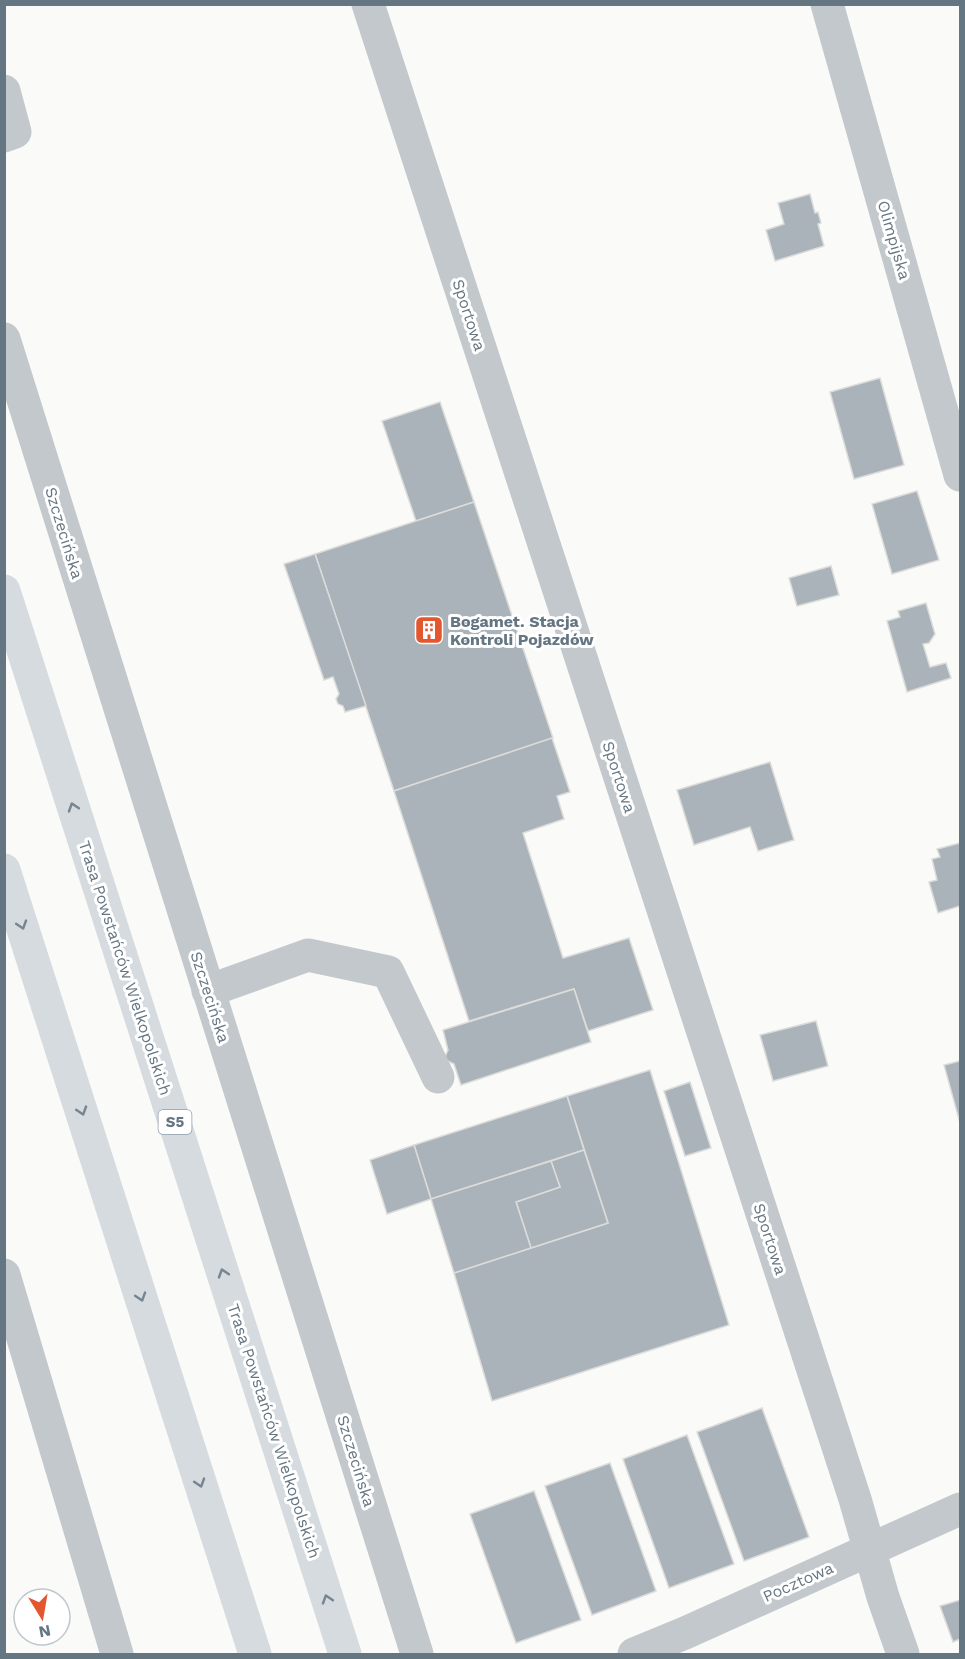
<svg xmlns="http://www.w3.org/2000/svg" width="965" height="1659" font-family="'Work Sans',sans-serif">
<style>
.building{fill:#aab3b9;stroke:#dcdcda;stroke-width:1.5}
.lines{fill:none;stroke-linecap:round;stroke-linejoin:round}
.minor{stroke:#c3c8cc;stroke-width:33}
.highway{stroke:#d6dbdf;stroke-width:33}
.oneway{stroke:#768591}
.labels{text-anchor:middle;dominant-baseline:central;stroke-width:6;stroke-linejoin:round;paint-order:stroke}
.shield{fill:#fff;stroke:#939fa8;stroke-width:1.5}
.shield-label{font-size:15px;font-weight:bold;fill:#657683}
.street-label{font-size:16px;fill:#657683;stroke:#fff}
.poi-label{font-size:16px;font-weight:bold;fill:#657683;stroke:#fff;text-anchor:start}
</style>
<rect width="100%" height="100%" fill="#fafaf8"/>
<g class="building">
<path d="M810 194 815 213 818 212 821 223 818 224 824 246 775 261 766 230 784 224 778 203Z"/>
<path d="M880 378 904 465 854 479 830 392Z"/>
<path d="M440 402 474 502 416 521 382 421Z"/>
<path d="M917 491 939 560 892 574 872 504Z"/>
<path d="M474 502 553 738 394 791 315 554Z"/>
<path d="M315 554 366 706 345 712 343 706 338 704 336 699 339 694 333 677 324 680 284 564Z"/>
<path d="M831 566 839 595 797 606 789 578Z"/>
<path d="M926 603 935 634 929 643 923 644 930 667 946 663 951 678 907 692 887 621 900 617 898 611Z"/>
<path d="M552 738 570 792 557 796 564 819 523 833 563 958 629 938 653 1010 588 1031 574 989 469 1021 394 791Z"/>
<path d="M770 762 794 840 758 851 750 827 694 845 677 790Z"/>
<path d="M960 843V906L938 913 929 882 937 880 932 859 940 857 937 849Z"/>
<path d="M574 989 591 1042 461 1085 454 1064 444 1059 448 1050 443 1030Z"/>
<path d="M816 1021 828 1066 773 1081 760 1035Z"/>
<path d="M960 1061V1123L944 1065Z"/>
<path d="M650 1070 729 1325 492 1401 454 1273 608 1223 567 1096Z"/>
<path d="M690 1082 711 1148 685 1156 664 1091Z"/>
<path d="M567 1096 584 1150 431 1199 414 1145Z"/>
<path d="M414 1145 431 1199 387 1214 370 1160Z"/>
<path d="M584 1150 608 1223 531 1248 516 1202 560 1187 551 1161Z"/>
<path d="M551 1161 560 1187 516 1202 531 1248 454 1273 431 1199Z"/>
<path d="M762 1408 809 1537 744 1561 697 1432Z"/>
<path d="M687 1435 734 1564 669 1588 623 1459Z"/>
<path d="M610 1463 656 1591 592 1615 545 1486Z"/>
<path d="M534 1491 581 1620 516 1643 470 1514Z"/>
<path d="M960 1600V1639L953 1642 940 1606Z"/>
</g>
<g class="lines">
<g class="minor">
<path d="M368 4 855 1499 883 1597 903 1654"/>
<path d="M827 4 960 475"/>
<path d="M4 91 15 132 4 136"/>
<path d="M4 339 417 1654"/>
<path d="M208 991 308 955 388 972 438 1077"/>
<path d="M4 1275 117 1654"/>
<path d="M634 1654 685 1633 960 1509"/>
</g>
<g class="highway">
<path d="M4 591 345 1654"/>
<path d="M4 870 255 1654"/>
</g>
</g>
<defs><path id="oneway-chevron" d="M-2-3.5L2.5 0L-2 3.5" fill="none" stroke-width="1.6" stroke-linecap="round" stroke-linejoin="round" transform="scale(1.5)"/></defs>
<g class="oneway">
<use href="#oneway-chevron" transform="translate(73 807) rotate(-108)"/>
<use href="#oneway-chevron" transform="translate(22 925) rotate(72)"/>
<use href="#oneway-chevron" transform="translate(82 1111) rotate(72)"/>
<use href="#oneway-chevron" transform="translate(223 1273) rotate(-108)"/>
<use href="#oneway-chevron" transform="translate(141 1297) rotate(72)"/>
<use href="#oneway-chevron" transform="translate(200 1483) rotate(72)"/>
<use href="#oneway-chevron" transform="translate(327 1599) rotate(-108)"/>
</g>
<defs>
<g id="building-square" transform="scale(1.5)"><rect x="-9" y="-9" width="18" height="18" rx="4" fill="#e4572e" stroke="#fff"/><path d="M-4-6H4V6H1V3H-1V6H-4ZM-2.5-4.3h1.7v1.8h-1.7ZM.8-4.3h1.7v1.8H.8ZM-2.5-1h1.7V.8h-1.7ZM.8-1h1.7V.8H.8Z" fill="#fff"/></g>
</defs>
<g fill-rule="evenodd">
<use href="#building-square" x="429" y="630"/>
</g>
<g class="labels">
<rect class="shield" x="158.5" y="1110" width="33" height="24" rx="4.5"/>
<g class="shield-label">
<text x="175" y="1122">S5</text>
</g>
<g class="street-label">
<text transform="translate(894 240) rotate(74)">Olimpijska</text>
<text transform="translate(469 315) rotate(72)">Sportowa</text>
<text transform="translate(64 533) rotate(73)">Szczecińska</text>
<text transform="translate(619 777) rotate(72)">Sportowa</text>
<text transform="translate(125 968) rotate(72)">Trasa Powstańców Wielkopolskich</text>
<text transform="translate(210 997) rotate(72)">Szczecińska</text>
<text transform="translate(770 1239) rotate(72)">Sportowa</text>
<text transform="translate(274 1431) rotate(72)">Trasa Powstańców Wielkopolskich</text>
<text transform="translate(356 1461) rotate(73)">Szczecińska</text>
<text transform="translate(798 1582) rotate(-24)">Pocztowa</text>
</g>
<g class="poi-label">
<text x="450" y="621">Bogamet. Stacja<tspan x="450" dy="18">Kontroli Pojazdów</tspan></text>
</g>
</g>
<rect width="965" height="1659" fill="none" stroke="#657683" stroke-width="12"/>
<g transform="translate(42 1617) rotate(169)"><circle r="28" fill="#ffffff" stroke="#c1c8cd" stroke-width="1.5"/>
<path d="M0-4.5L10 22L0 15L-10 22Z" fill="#e4572e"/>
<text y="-9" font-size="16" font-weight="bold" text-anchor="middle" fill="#657683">N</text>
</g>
</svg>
